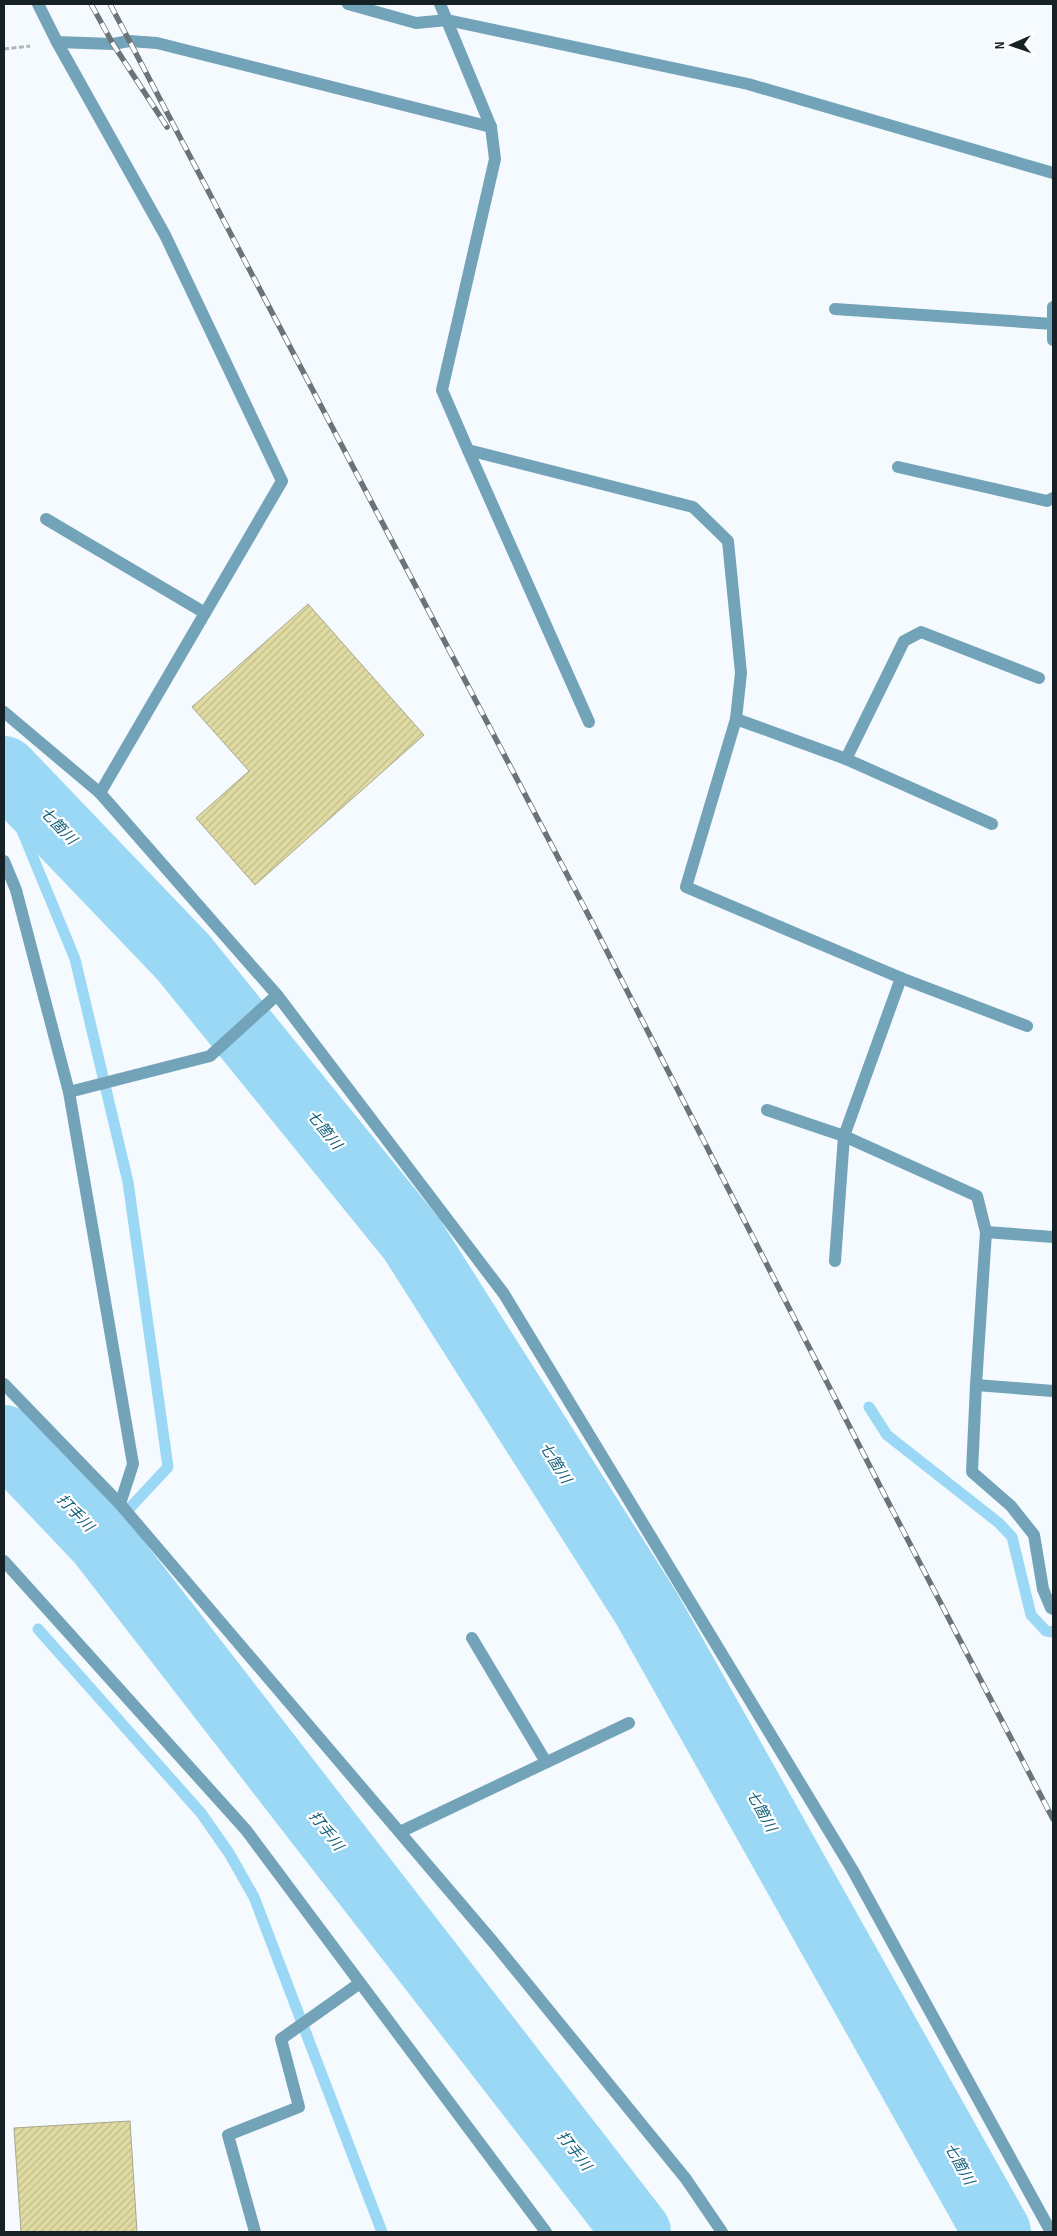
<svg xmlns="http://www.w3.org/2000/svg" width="1057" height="2236" font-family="'Sofia Sans Condensed','Noto Sans JP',sans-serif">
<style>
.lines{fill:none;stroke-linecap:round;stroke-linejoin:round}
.stream{stroke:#9ad8f5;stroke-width:11}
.river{stroke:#9ad8f5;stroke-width:68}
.building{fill:url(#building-hatch);stroke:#a9a78d}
.path{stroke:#aeb6ba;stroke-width:3;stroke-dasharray:5 2.5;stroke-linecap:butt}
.minor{stroke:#73a3b9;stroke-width:12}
.rail-casing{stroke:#6b7478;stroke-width:5.5}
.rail{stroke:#fff;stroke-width:4;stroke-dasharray:11;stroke-linecap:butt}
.labels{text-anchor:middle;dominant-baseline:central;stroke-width:4.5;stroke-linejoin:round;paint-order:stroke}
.water-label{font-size:15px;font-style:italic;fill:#12607c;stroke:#fff}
</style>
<defs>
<pattern id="building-hatch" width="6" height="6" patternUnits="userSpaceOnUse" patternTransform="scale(1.25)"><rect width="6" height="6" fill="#e0dba2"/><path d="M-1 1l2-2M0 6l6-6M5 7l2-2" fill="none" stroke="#bfbc8b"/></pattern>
</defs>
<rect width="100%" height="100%" fill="#f4fafd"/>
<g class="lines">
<g class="stream">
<path d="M4 787 75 959 128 1182 168 1467 100 1540"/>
<path d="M869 1407 887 1435 999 1523 1012 1537 1031 1615 1046 1631 1053 1632"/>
<path d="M38 1629 201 1813 229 1853 254 1897 382 2232"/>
</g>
<g class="river">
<path d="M4 770 183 957 412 1239 647 1609 997 2232"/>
<path d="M4 1439 100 1540 637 2232"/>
</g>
</g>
<g class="building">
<path d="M308 604 424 735 255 885 196 818 249 771 192 707Z"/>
<path d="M130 2121 137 2232H21L14 2128Z"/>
</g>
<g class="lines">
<path class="path" d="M4 49 30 46"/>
<g class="minor">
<path d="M38 4 57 42 165 235 282 481 100 793"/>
<path d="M348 4 416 23 447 20 748 84 1053 173"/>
<path d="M440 4 491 127"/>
<path d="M57 42 113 44 129 41 157 43 491 127 495 159 442 390 468 450 693 507 728 541 741 673 736 719"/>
<path d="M835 309 1053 324V307"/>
<path d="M1053 324V340"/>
<path d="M468 450 589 722"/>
<path d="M898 467 1047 501 1053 498"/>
<path d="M46 519 205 613"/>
<path d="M4 712 100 793 277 995 504 1294 852 1869 1051 2232"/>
<path d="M846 759 736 719 686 887 901 978 1027 1026"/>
<path d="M992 824 846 759 904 641 921 632 1039 678"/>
<path d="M4 861 16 890 69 1092 133 1464 120 1504"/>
<path d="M69 1092 210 1056 277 995"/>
<path d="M767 1110 844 1136 977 1196 986 1232"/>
<path d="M1053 1237 986 1232 976 1385 1053 1391"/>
<path d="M835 1261 844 1136 901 978"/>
<path d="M4 1384 120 1504 494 1943 686 2179 722 2232"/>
<path d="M976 1385 972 1472 1011 1506 1034 1535 1043 1589 1051 1608 1053 1609"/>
<path d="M4 1561 246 1830 546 2232"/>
<path d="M472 1638 546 1762"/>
<path d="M400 1832 629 1723"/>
<path d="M255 2232 228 2135 299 2107 281 2039 360 1983"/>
</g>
<g class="rail-casing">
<g id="rail">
<path d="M91 4 113 44 167 127"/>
<path d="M110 4 593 924 885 1496 1053 1819"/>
</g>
</g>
<use href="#rail" class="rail"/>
</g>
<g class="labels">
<g class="water-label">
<text transform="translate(58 826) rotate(46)">七箇川</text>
<text transform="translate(324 1130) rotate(51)">七箇川</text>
<text transform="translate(555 1463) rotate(58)">七箇川</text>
<text transform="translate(75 1513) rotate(46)">打手川</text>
<text transform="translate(761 1811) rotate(61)">七箇川</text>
<text transform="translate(326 1831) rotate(52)">打手川</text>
<text transform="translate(574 2151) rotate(52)">打手川</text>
<text transform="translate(959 2164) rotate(61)">七箇川</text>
</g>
</g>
<rect width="1057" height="2236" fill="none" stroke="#162126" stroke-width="10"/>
<g transform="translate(1012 45) rotate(268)" stroke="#ffffff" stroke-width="4" paint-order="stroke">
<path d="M0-4L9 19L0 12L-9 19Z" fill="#162126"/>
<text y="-8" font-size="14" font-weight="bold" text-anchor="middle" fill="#162126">N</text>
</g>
</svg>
